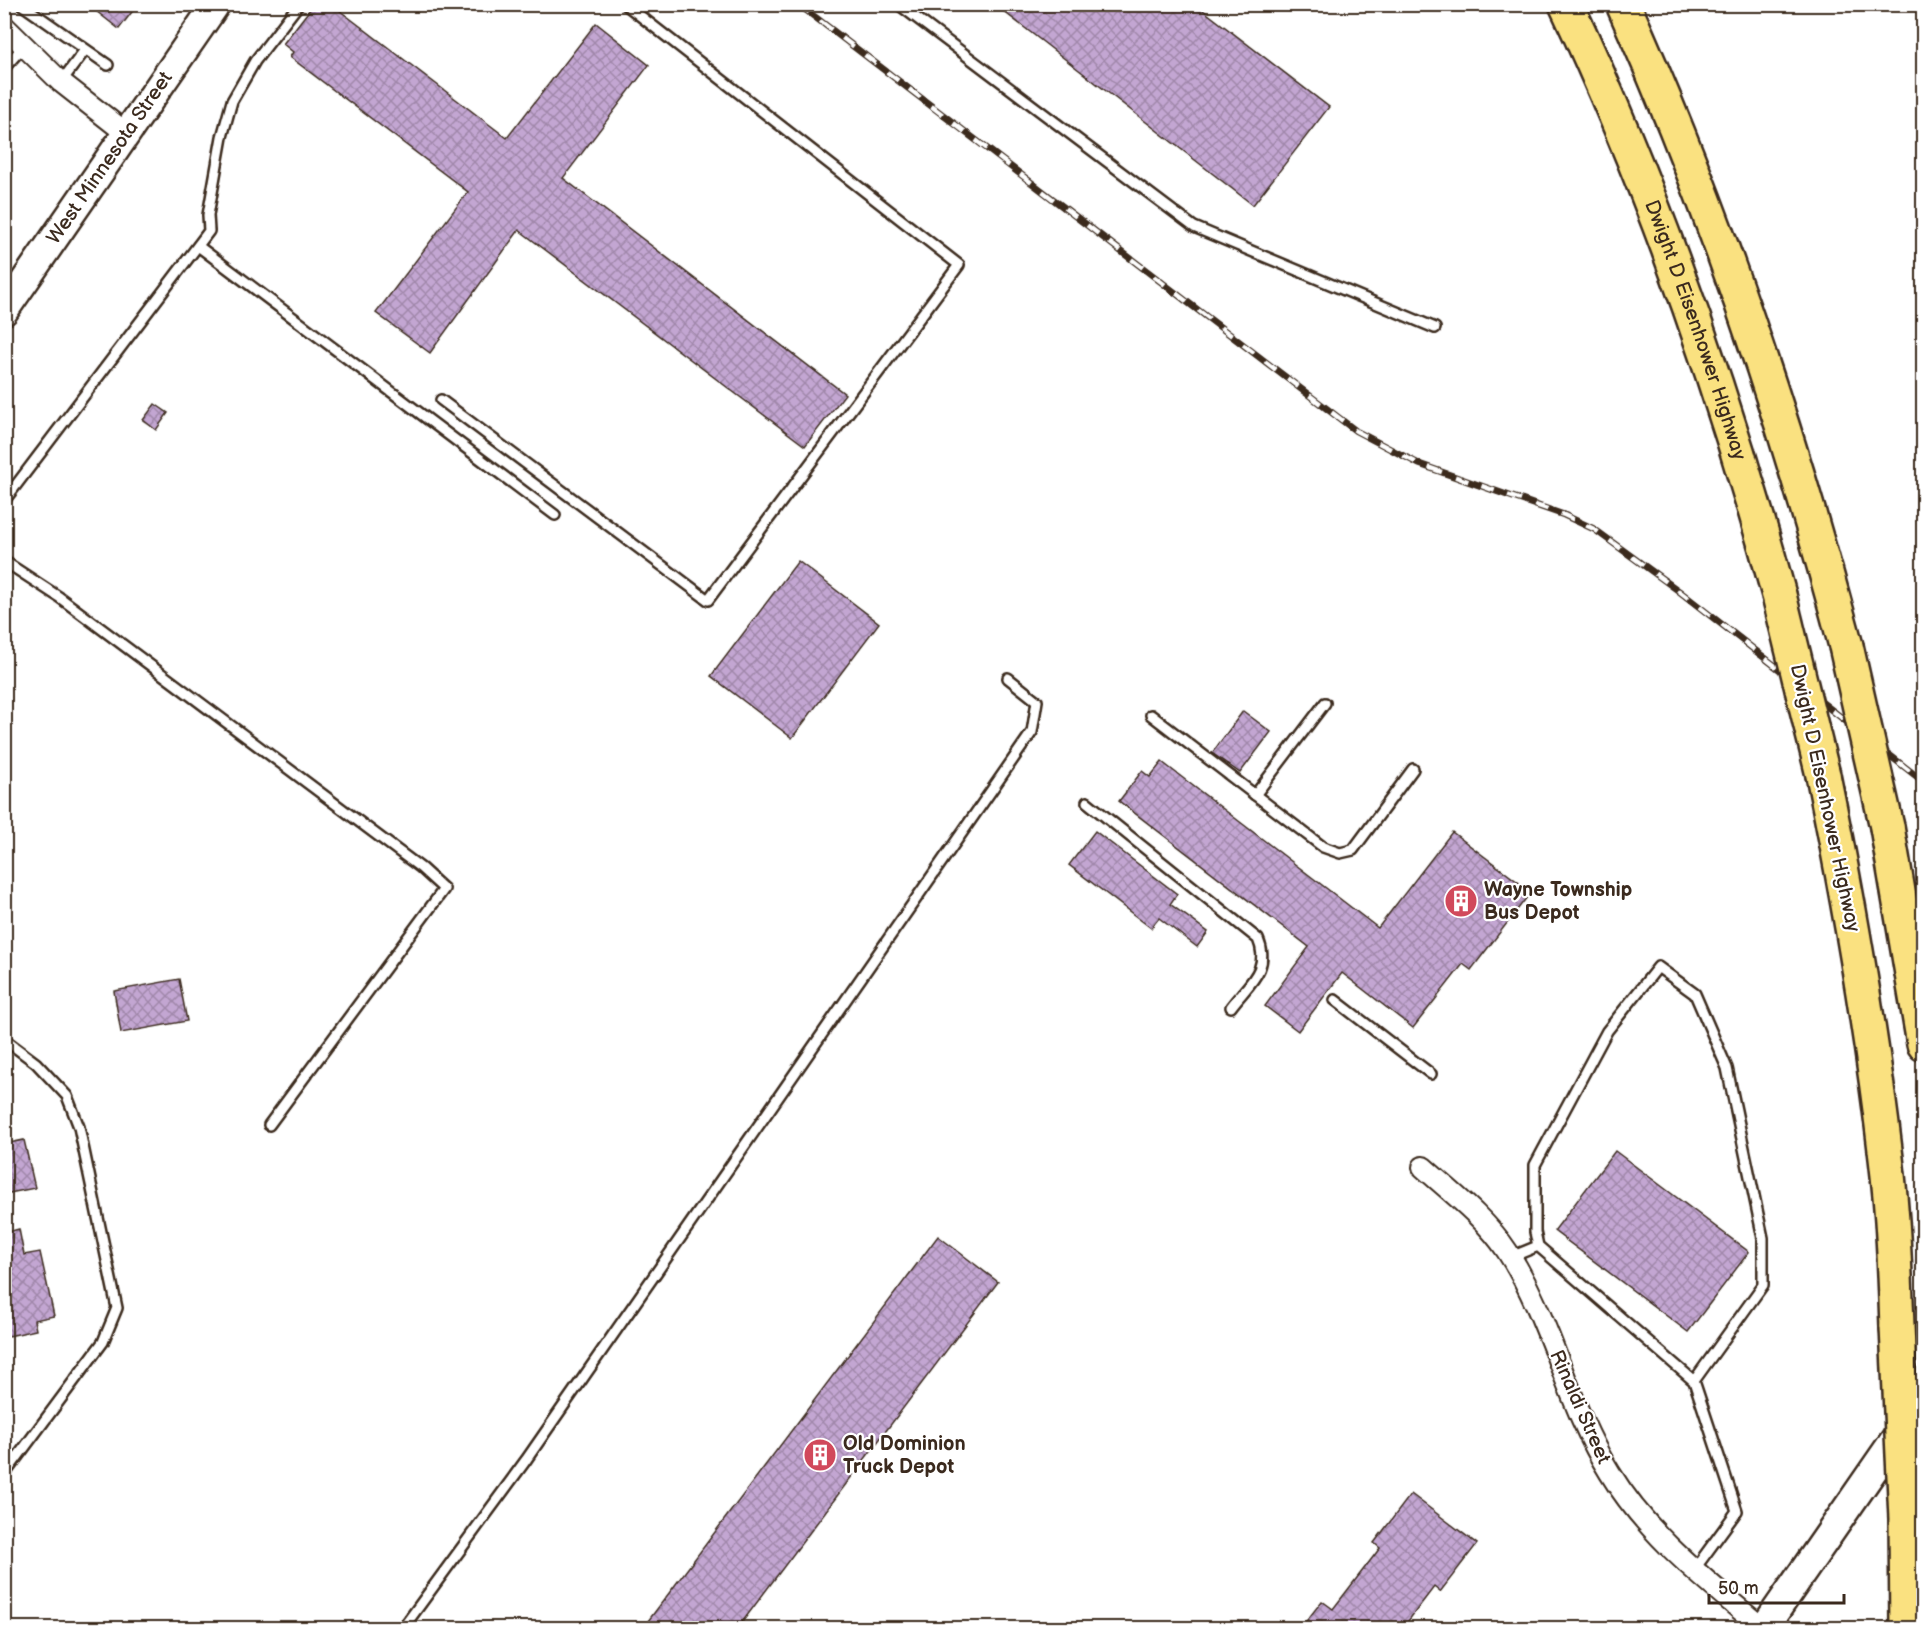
<svg xmlns="http://www.w3.org/2000/svg" width="1928" height="1633" font-family="'Balsamiq Sans',sans-serif">
<style>
.building{fill:url(#building-cross-hatch);stroke:#3b2a1e;stroke-width:1.5}
.lines{fill:none;stroke-linecap:round;stroke-linejoin:round}
.lane-casing{stroke:#3b2a1e;stroke-width:14}
.street-casing{stroke:#3b2a1e;stroke-width:24}
.secondary-casing{stroke:#3b2a1e;stroke-width:32}
.highway-casing{stroke:#3b2a1e;stroke-width:38}
.lane{stroke:#fff;stroke-width:9}
.street{stroke:#fff;stroke-width:20}
.secondary{stroke:#fff;stroke-width:27}
.highway{stroke:#fae180;stroke-width:33}
.rail-casing{stroke:#3b2a1e;stroke-width:7}
.rail{stroke:#fff;stroke-width:4.5;stroke-dasharray:14;stroke-linecap:butt}
.highway-bridge-casing{stroke:#3b2a1e;stroke-width:38;stroke-linecap:butt}
.highway-bridge{stroke:#fae180;stroke-width:33}
.labels{text-anchor:middle;dominant-baseline:central;stroke-width:4.5;stroke-linejoin:round;paint-order:stroke}
.street-label{font-size:20px;fill:#3b2a1e;stroke:#fff}
.poi-label{font-size:20px;font-weight:bold;fill:#3b2a1e;stroke:#fff;text-anchor:start}
</style>
<defs>
<pattern id="building-cross-hatch" width="8" height="8" patternUnits="userSpaceOnUse" patternTransform="scale(1.5)"><rect width="8" height="8" fill="#c3a6d2"/><path d="M0 0l8 8M0 8l8-8" fill="none" stroke="#a087aa"/></pattern>
</defs>
<rect width="100%" height="100%" fill="#fff"/>
<filter id="ink" filterUnits="userSpaceOnUse"><feTurbulence type="fractalNoise" baseFrequency=".0167" numOctaves="2"/><feDisplacementMap in="SourceGraphic" scale="12" xChannelSelector="R" yChannelSelector="G"/><feConvolveMatrix kernelMatrix="1 2 1 2 8 2 1 2 1" color-interpolation-filters="sRGB"/></filter>
<g filter="url(#ink)">
<g class="building">
<path d="M87 4H138L119 29Z"/>
<path d="M314 4H331L507 138 596 23 649 65 563 178 845 394 805 446 519 230 430 353 376 313 468 192 290 57 293 52 283 44Z"/>
<path d="M994 4H1195L1329 107 1253 205Z"/>
<path d="M155 404 168 413 156 430 143 420Z"/>
<path d="M798 561 879 623 792 738 711 676Z"/>
<path d="M1243 711 1271 732 1240 773 1212 753Z"/>
<path d="M1162 762 1378 928 1452 832 1531 892 1471 970 1463 964 1413 1028 1342 973 1298 1031 1265 1006 1309 947 1119 801 1142 771 1150 777Z"/>
<path d="M1095 831 1177 894 1170 904 1208 932 1197 947 1159 918 1151 928 1069 865Z"/>
<path d="M179 979 187 1021 121 1033 114 991Z"/>
<path d="M24 1140 35 1188 4 1194V1144Z"/>
<path d="M1615 1151 1749 1252 1688 1332 1554 1231Z"/>
<path d="M19 1229 24 1255 40 1252 54 1316 34 1320 36 1330 4 1337V1233Z"/>
<path d="M938 1236 998 1282 737 1629H642Z"/>
<path d="M1411 1494 1477 1544 1440 1592 1434 1587 1402 1629H1300L1322 1601 1333 1609 1380 1548 1374 1543Z"/>
</g>
<g class="lines">
<g class="lane-casing">
<g id="lane">
<path d="M21 4 108 65"/>
<path d="M898 4 1194 227 1435 328"/>
<path d="M4 68 24 46"/>
<path d="M61 82 85 50"/>
<path d="M198 246 555 515"/>
<path d="M441 400 708 600 959 265 625 4"/>
<path d="M4 501 209 231 208 215 222 137 232 101 255 61 299 4"/>
<path d="M4 561 59 597 421 868 444 889 269 1125"/>
<path d="M1151 715 1323 847 1340 853 1353 850 1413 769"/>
<path d="M1255 795 1325 703"/>
<path d="M1087 802 1258 939C1271 969 1249 983 1231 1007"/>
<path d="M1335 1000 1431 1074"/>
<path d="M4 1039 36 1063 67 1096 79 1127 117 1308 103 1342 4 1475"/>
<path d="M1511 1257 1538 1246"/>
<path d="M1694 1570 1737 1511 1694 1381 1538 1246 1535 1232V1165L1607 1031 1658 967 1695 994 1727 1068 1763 1238V1285L1694 1381"/>
<path d="M403 1628 526 1460 1032 732 1037 701 1008 678"/>
</g>
</g>
<g class="street-casing">
<g id="street">
<path d="M4 26 61 82 126 133"/>
<path d="M1423 1167C1451 1192 1486 1219 1507 1251 1552 1320 1566 1403 1610 1473 1648 1536 1707 1581 1762 1628"/>
</g>
</g>
<g class="secondary-casing">
<g id="secondary">
<path id="s1" d="M4 311 216 4"/>
<path d="M1764 1628 1924 1397"/>
</g>
</g>
<g class="highway-casing">
<g id="highway">
<path id="s2" d="M1566 4C1655 194 1724 393 1779 595"/>
<path d="M1623 4C1716 211 1788 427 1846 646"/>
<path d="M1823 775C1849 902 1871 1029 1886 1158 1893 1214 1895 1270 1897 1327"/>
<path d="M1887 827 1924 1044"/>
<path d="M1906 1519 1907 1628"/>
</g>
</g>
<use href="#lane" class="lane"/>
<use href="#street" class="street"/>
<use href="#secondary" class="secondary"/>
<use href="#highway" class="highway"/>
<g class="rail-casing">
<path id="rail" d="M798 4 1356 431 1419 464 1564 515 1594 529 1679 591 1924 782"/>
</g>
<use href="#rail" class="rail"/>
<g class="highway-bridge-casing">
<g id="highway-bridge">
<path d="M1779 595 1823 775"/>
<path d="M1846 646 1887 827"/>
<path d="M1897 1327 1906 1519"/>
</g>
</g>
<use href="#highway-bridge" class="highway-bridge"/>
</g>
</g>
<defs>
<g id="building-disc" transform="scale(1.725)"><circle r="9.5" fill="#d1495b" stroke="#fff"/><path d="M-4-6H4V6H1V3H-1V6H-4ZM-2.5-4.3h1.7v1.8h-1.7ZM.8-4.3h1.7v1.8H.8ZM-2.5-1h1.7V.8h-1.7ZM.8-1h1.7V.8H.8Z" fill="#fff"/></g>
</defs>
<g fill-rule="evenodd">
<use href="#building-disc" x="1461" y="901"/>
<use href="#building-disc" x="820" y="1455"/>
</g>
<g class="labels">
<g class="street-label">
<text stroke="none"><textPath href="#s1" startOffset="186">West Minnesota Street</textPath></text>
<text stroke="none"><textPath href="#s2" startOffset="351">Dwight D Eisenhower Highway</textPath></text>
<text transform="translate(1825 798) rotate(78)">Dwight D Eisenhower Highway</text>
<text transform="translate(1580 1407) rotate(66)">Rinaldi Street</text>
</g>
<g class="poi-label">
<text x="1484" y="890">Wayne Township<tspan x="1484" dy="23">Bus Depot</tspan></text>
<text x="843" y="1444">Old Dominion<tspan x="843" dy="23">Truck Depot</tspan></text>
</g>
</g>
<rect width="1928" height="1633" fill="none" stroke="#fff" stroke-width="24"/>
<rect x="12" y="12" width="1904" height="1609" fill="none" stroke="#3b2a1e" stroke-width="2" filter="url(#ink)"/>
<path d="M1709 1594v9h135v-9" fill="none" stroke="#3b2a1e" stroke-width="3"/>
<text x="1718" y="1594" font-size="18" fill="#3b2a1e" stroke="#ffffff" stroke-width="4.5" paint-order="stroke">50 m</text>
</svg>
